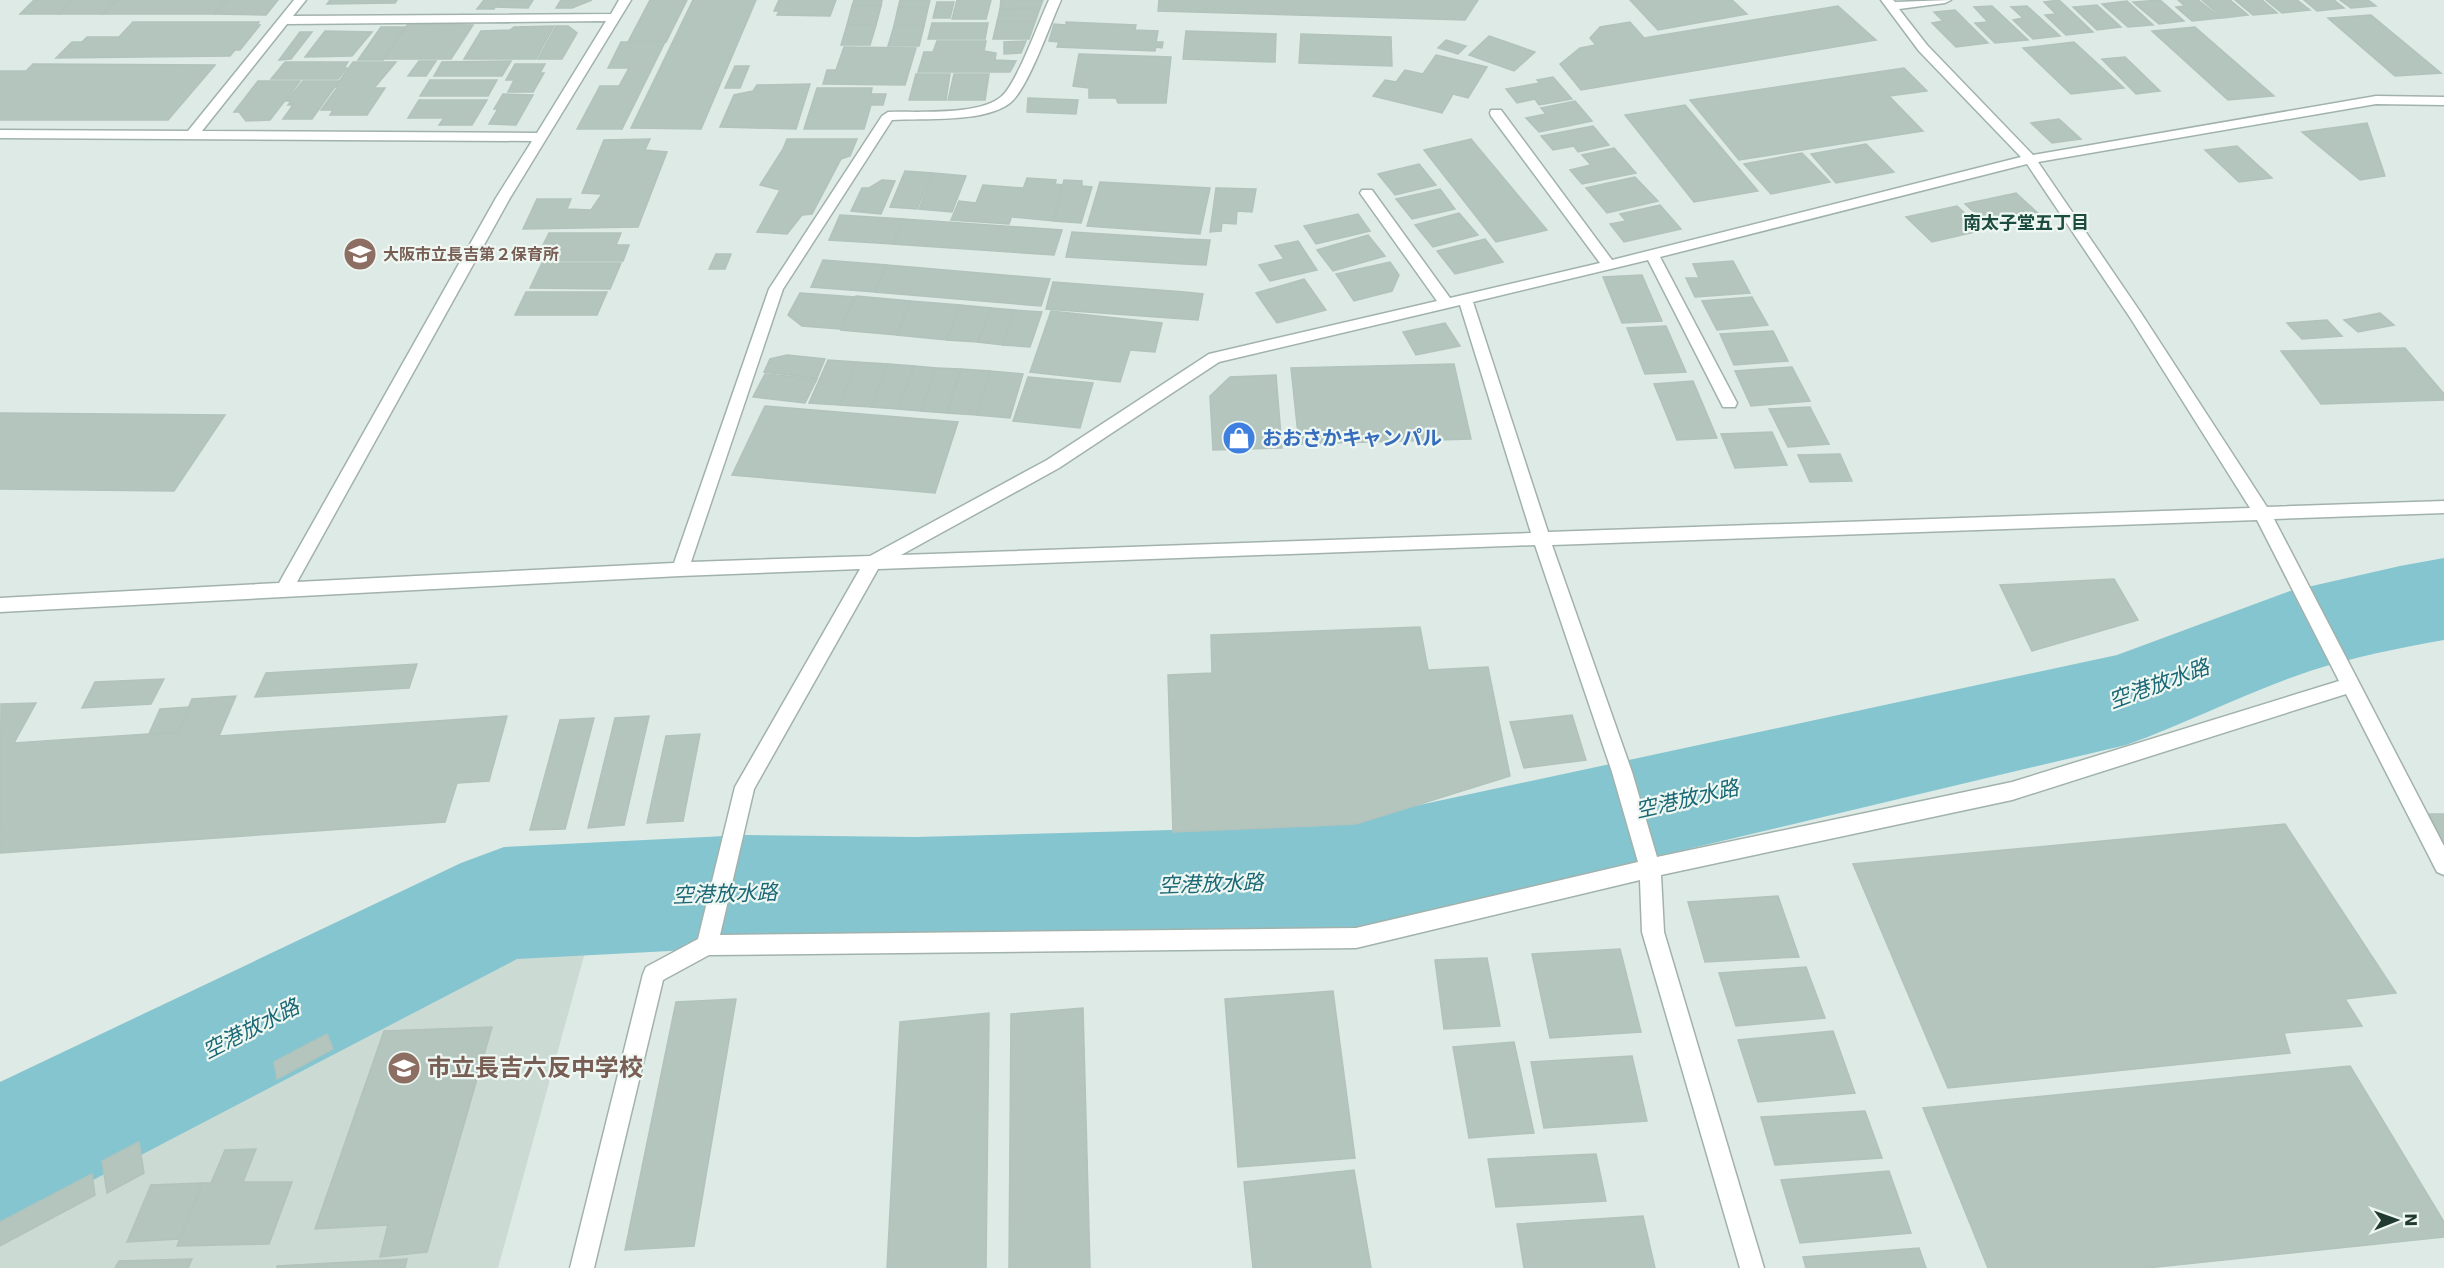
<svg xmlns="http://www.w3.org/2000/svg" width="2444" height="1268" font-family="'DejaVu Sans','Noto Sans JP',sans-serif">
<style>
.built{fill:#ccdad4}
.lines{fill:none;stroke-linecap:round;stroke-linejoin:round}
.river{fill:#85c5d0;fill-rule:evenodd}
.building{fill:#b4c5bd;stroke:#b1c3bc;stroke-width:1.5}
.minor-casing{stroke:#a1b2ac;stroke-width:3}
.minor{fill:#fff;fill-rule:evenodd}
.labels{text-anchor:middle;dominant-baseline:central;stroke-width:4.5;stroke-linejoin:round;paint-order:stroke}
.far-education-label{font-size:16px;font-weight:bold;fill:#785e54;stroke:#eef7f2;text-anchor:start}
.far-neighbourhood-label{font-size:18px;font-weight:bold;fill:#1c4b3f;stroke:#eef7f2}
.shop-label{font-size:20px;font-weight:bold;fill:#366cbe;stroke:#eef7f2;text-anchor:start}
.water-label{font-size:21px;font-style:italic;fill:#1a6775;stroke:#eef7f2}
.near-education-label{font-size:24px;font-weight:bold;fill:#785e54;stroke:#eef7f2;text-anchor:start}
</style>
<rect width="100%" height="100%" fill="#deeae5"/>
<path class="built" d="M592 927 498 1268H0V1201L511 935Z"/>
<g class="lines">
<path class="river" d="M2444 558V640C2399 648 2353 657 2310 671 2247 692 2188 723 2126 745L1322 936 916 949 746 947 517 959 49 1203 0 1223V1082L461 863 504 847 746 835 916 837 1322 826 2117 655 2290 591 2400 566Z"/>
</g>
<g class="building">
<path d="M34 0H73L59 14H20Z"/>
<path d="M73 0H117L103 14H59Z"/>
<path d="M117 0H227L215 14H103Z"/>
<path d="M227 0H278L266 15 215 14Z"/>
<path d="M330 0H397L395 3 327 4Z"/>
<path d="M484 0H500L494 9H477Z"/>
<path d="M500 0H533L528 8 495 7Z"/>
<path d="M561 0H592L572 8H556Z"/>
<path d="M650 0H687L666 42H628Z"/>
<path d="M693 0H756L701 129 631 128Z"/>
<path d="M779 0H836L830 16 777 15 779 11H774Z"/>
<path d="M854 0H882L881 6H852Z"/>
<path d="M900 0H930L928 8H898Z"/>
<path d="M957 0H991L986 19H952Z"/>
<path d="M1001 0H1043L1040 8 1000 9Z"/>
<path d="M1159 0H1478L1465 20 1158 11Z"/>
<path d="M1630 0H1732L1747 14 1658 30Z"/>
<path d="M2059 0 2093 32 2066 35 2045 15 2056 14 2044 2Z"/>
<path d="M2160 0 2184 21 2159 24 2133 2Z"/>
<path d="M2178 0H2198L2221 18 2192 21 2176 7 2185 6Z"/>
<path d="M2202 0H2230L2248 15 2223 18Z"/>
<path d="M2235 0H2262L2277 13 2253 15Z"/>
<path d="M2266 0H2297L2310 10 2282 13Z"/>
<path d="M2304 0H2334L2344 8 2317 11Z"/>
<path d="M2340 0H2368L2376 6 2351 8Z"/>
<path d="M2127 1 2153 25 2128 27 2102 4Z"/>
<path d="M937 2H954L950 18H933Z"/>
<path d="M2097 5 2121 27 2097 30 2073 7Z"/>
<path d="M852 6H881L876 25H847Z"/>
<path d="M1838 6 1876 40 1581 90 1560 64 1580 48 1596 45 1590 38 1600 27 1630 22 1644 38Z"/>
<path d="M1992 6 2028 40 1995 43 1975 23 1988 22 1974 7Z"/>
<path d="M2027 6 2060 36 2033 39 2013 20 2023 18 2011 7Z"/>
<path d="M898 8H928L924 26H894Z"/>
<path d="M1040 8 1035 22H997L1000 9Z"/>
<path d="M1955 10 1988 43 1956 47 1932 23 1943 21 1934 12Z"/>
<path d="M2371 15 2441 73 2395 76 2328 18Z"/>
<path d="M133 22H259L257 25H260L240 50H235L230 56 56 58 72 42H82L87 37H119Z"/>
<path d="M997 22H1035L1029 39H993Z"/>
<path d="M1066 22 1136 25 1135 30 1158 31 1156 42H1163L1162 48 1156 47 1155 51 1057 47 1059 42 1049 41 1054 24 1066 25Z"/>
<path d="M932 23H988L985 39H928Z"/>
<path d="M408 24 473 25 451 59H384Z"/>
<path d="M847 25H876L870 45H841Z"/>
<path d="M554 26 536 59H464L481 31 510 30 514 27Z"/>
<path d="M556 26H568L577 33 562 59H538Z"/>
<path d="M894 26H924L919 46H888Z"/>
<path d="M381 27H405L383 60H358Z"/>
<path d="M2195 27 2274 96 2228 100 2152 31Z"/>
<path d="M325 31 372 32 352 56 305 57Z"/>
<path d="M1186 31 1276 34 1275 62 1183 59Z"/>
<path d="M300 32H312L291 59 279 60Z"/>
<path d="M1301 34 1391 37 1392 66 1299 63Z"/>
<path d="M1489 36 1535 52 1514 71 1469 55Z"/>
<path d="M1446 40 1466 46 1458 54 1438 48Z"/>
<path d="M937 41H986L984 51 996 53 995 60 1016 61 1010 72H918L924 52H933Z"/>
<path d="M1026 41 1021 53 1004 54V42Z"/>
<path d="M621 42H665L622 129H577L600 86H619L629 68H608Z"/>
<path d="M2074 42 2124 88 2071 94 2023 48Z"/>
<path d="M844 47 916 48 905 85 823 84 827 70H836Z"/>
<path d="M1079 54 1171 57 1166 103H1118L1116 98H1089V88L1073 86Z"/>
<path d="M1436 55 1487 67 1468 98 1453 94 1442 113 1373 96 1385 80 1396 82 1405 70 1423 74Z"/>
<path d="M2125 57 2160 91 2136 94 2102 59Z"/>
<path d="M419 61H436L426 76H408Z"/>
<path d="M511 61 502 76H434L442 62Z"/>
<path d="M285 62H348L344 68H347L338 79H271Z"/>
<path d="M353 62H396L375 87H335Z"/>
<path d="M33 64 215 65 168 120H0V71H26Z"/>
<path d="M515 64H545L540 73H544L533 92H508L514 80H506Z"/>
<path d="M735 66H749L740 88H725Z"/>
<path d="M1904 68 1927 91 1889 96 1923 131 1739 160 1690 100Z"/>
<path d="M916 74H950L946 100H909Z"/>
<path d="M954 74H989L985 100H948Z"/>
<path d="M1553 77 1572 99 1539 105 1535 99 1517 103 1506 89 1540 83 1537 80Z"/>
<path d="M430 80H497L488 96H420Z"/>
<path d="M258 81H300L270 120 246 121 239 112H234Z"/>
<path d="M303 81H339L312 119H283L293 105H288L291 101H286Z"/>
<path d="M810 84 796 129 720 127 734 95 753 91 757 85Z"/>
<path d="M337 88H385L367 115H330L333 110H321Z"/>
<path d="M817 88H872L871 94H886L883 105H871L864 129H804Z"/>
<path d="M503 94 533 95 516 125 489 124 498 109H494Z"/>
<path d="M1028 98 1078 100 1076 114 1027 112Z"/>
<path d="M419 100H487L472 125H439L444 118H408Z"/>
<path d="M1575 101 1592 121 1539 132 1526 118 1546 114 1541 108Z"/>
<path d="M1685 105 1758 191 1694 202 1625 115Z"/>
<path d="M2059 119 2081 139 2052 143 2031 123Z"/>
<path d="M2367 123 2385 176 2360 180 2302 132Z"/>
<path d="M1593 126 1609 145 1578 152 1574 146 1553 150 1541 136Z"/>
<path d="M650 139 645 150 667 152 638 227 523 229 537 199H571L567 209 591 210 602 194 582 193 604 140Z"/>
<path d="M787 139H857L850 156 841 159 812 214 802 215 787 234 757 232 780 190 760 185 783 149Z"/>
<path d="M1471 139 1547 230 1496 242 1424 150Z"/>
<path d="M1866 144 1894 172 1836 183 1811 154Z"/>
<path d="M2237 146 2272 178 2239 182 2205 150Z"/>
<path d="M1614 148 1636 173 1582 184 1570 170 1591 165 1582 155Z"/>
<path d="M1802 153 1830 182 1771 194 1744 164Z"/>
<path d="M1419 164 1436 185 1395 195 1378 174Z"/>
<path d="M905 171 932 173 917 209 890 207Z"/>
<path d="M933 173 966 176 952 212 919 209Z"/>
<path d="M1635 177 1658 201 1607 213 1586 188Z"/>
<path d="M1027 178 1056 180 1055 184 1062 185 1054 221 1013 217Z"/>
<path d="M882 180 895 181 881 214 851 211 862 188H869Z"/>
<path d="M1064 180 1082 181V186L1092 187 1081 223 1054 221Z"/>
<path d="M1100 182 1210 188 1200 234 1087 226Z"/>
<path d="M983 185 1022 188 1009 224 951 220 959 201 976 203Z"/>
<path d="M1216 188 1256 189 1252 212 1237 211 1236 224 1222 223 1221 231 1210 232Z"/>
<path d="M1440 189 1455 209 1412 219 1396 199Z"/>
<path d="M2016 193 2040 215 1989 226 1965 204Z"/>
<path d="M1660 205 1681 229 1624 242 1610 224 1626 221 1620 214Z"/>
<path d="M1957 206 1983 230 1932 242 1906 217Z"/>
<path d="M1459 213 1478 235 1433 247 1415 225Z"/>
<path d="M1358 214 1370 231 1316 244 1304 226Z"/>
<path d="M840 215 903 219 893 244 829 240Z"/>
<path d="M903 219 1062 230 1054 255 893 244Z"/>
<path d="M1072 232 1184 239 1210 240 1206 265 1184 264 1066 257Z"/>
<path d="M549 233H621L616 245H629L623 261H535Z"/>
<path d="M1368 235 1385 256 1333 271 1317 250Z"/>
<path d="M1485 239 1503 262 1455 274 1437 251Z"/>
<path d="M1298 241 1317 270 1270 281 1259 265 1284 259 1275 246Z"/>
<path d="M716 254H731L725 269H709Z"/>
<path d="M823 260 887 265 875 292 811 287Z"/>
<path d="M1733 261 1750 293 1695 297 1686 278H1699L1693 264Z"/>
<path d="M1390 262 1399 275 1392 291 1354 301 1336 274Z"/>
<path d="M542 263H621L610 289 530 288Z"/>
<path d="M887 265 1050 279 1041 306 875 292Z"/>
<path d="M1642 275 1662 321 1622 323 1603 277Z"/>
<path d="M1304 279 1326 310 1277 323 1256 293Z"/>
<path d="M1053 282 1185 292 1203 294 1198 320 1046 309Z"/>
<path d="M526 292H607L597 315H515Z"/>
<path d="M800 293 855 297 840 329 802 326 788 315Z"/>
<path d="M856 296 910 301 897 335 841 330Z"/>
<path d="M1752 297 1768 325 1717 330 1702 301Z"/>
<path d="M910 301 960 305 947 340 897 335Z"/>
<path d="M960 305 991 308 978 342 947 340Z"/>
<path d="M991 308 1014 310 1003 345 978 342Z"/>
<path d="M1014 310 1042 312 1030 347 1003 345Z"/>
<path d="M1051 311 1162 323 1155 352 1130 350 1120 382 1030 372Z"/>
<path d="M2380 313 2394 325 2358 332 2344 320Z"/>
<path d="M2327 320 2342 336 2302 339 2287 323Z"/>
<path d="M1445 323 1460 346 1416 355 1403 332Z"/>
<path d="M1666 326 1686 372 1645 374 1627 328Z"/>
<path d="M1773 331 1788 361 1734 365 1720 334Z"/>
<path d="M2405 348 2444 394V400L2321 404 2281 351Z"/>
<path d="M787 355 825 359 817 378 764 372 770 359Z"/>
<path d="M828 360 856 362 840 405 809 403Z"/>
<path d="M856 362 888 364 871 407 840 405Z"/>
<path d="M888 364 914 366 898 409 871 407Z"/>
<path d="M1454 364 1471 439 1299 444 1291 368Z"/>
<path d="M914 366 936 368 921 411 898 409Z"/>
<path d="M1792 367 1810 401 1751 406 1735 371Z"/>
<path d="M936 368 961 369 947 413 921 411Z"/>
<path d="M961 369 990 371 977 415 947 413Z"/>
<path d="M990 371 1023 374 1010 418 977 415Z"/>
<path d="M765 374 817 379 805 403 753 397Z"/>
<path d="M1276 375 1282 448 1213 450 1210 396 1230 377Z"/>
<path d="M1028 377 1093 383 1080 428 1013 421Z"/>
<path d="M1693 381 1717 438 1677 440 1654 384Z"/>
<path d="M765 406 958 422 935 493 732 475Z"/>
<path d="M1810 407 1829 444 1788 447 1769 409Z"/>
<path d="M0 413 225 415 174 491 0 489Z"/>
<path d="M1772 432 1787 465 1735 468 1721 434Z"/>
<path d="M1840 454 1852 481 1810 482 1798 455Z"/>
<path d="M2114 579 2138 620 2032 651 2000 585Z"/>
<path d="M1420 627 1428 670 1488 667 1510 776 1356 824 1173 832 1168 675 1212 673 1211 635Z"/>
<path d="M417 664 409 688 255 697 266 673Z"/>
<path d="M164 679 151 704 82 708 95 682Z"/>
<path d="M236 696 219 736 507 716 489 781 457 783 445 822 0 853 1 704 36 703 14 743 178 732 192 699Z"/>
<path d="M189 707 178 732 149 734 160 709Z"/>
<path d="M1572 715 1586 760 1524 768 1510 722Z"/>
<path d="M649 716 624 825 588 828 615 718Z"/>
<path d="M594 718 565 829 530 830 560 720Z"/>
<path d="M700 734 683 821 647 823 666 736Z"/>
<path d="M2426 814H2444V844Z"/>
<path d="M2285 824 2396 993 2345 999 2362 1026 2284 1033 2290 1053 1948 1088 1853 864Z"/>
<path d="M1778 896 1799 957 1705 962 1688 902Z"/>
<path d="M1620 949 1641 1032 1550 1038 1532 954Z"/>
<path d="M1487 958 1500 1026 1444 1029 1435 960Z"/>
<path d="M1806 967 1825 1018 1736 1026 1719 973Z"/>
<path d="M1333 991 1355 1158 1238 1167 1225 999Z"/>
<path d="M736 999 694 1246 625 1250 676 1002Z"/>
<path d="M1083 1008 1090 1268H1009L1011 1014Z"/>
<path d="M989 1013 986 1268H887L900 1022Z"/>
<path d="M492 1027 427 1252 380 1257 388 1225 315 1229 384 1031Z"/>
<path d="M1833 1031 1855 1093 1758 1102 1738 1040Z"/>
<path d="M327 1034 333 1049 277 1079 274 1062Z"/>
<path d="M1514 1042 1534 1133 1469 1138 1453 1047Z"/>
<path d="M1632 1056 1647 1121 1544 1128 1531 1062Z"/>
<path d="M2350 1066 2444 1222V1237L2147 1268H1988L1923 1108Z"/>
<path d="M1865 1111 1882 1158 1775 1165 1761 1117Z"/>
<path d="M139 1142 144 1173 107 1193 102 1161Z"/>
<path d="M256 1149 243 1182H292L269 1244 177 1246 202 1183H211L225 1150Z"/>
<path d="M1596 1154 1606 1201 1496 1207 1488 1159Z"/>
<path d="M1354 1170 1371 1268H1253L1244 1182Z"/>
<path d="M1889 1171 1911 1233 1800 1243 1781 1180Z"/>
<path d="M92 1174 95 1195 0 1246V1222Z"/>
<path d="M202 1183 180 1239 127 1242 151 1185Z"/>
<path d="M1643 1216 1655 1268H1524L1517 1224Z"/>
<path d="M1919 1248 1926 1268H1806L1803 1257Z"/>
<path d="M192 1259 188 1268H115L119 1261Z"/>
<path d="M407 1259 405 1268H277V1266Z"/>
</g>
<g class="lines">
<g class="minor-casing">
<path id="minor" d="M294 0H306L293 16 611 14 619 0H631L510 198 297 582 674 563 769 289 882 116 888 112C917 111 980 116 1002 96 1017 83 1039 21 1049 0H1061C1050 24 1028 89 1010 103 984 123 924 118 892 120L783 289 691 562 870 556 1047 460 1209 354 1437 301 1360 193 1362 190H1372L1450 298 1600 263 1491 116 1490 113 1491 110H1501L1612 260 2021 157 1919 51 1881 0H1893L1895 2 1951 0 1945 3 1899 9 1927 45 2033 155 2376 96 2444 97V105L2376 104 2038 162 2141 313 2267 507 2444 501V513L2274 519 2444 846V875L2437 872 2346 694 2012 800 1661 875 1664 932 1764 1268H1740L1642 932 1640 880 1356 948 709 955 663 980 594 1268H570L643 974 646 967 698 939 735 787 860 569 680 576 0 612V598L279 583 496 198 532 141 0 138V130L188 131ZM606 21 537 133 202 131 287 24ZM2027 164 2131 319 2250 508 1548 532 1473 302 1648 260 1721 403 1723 407H1735L1737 403 1660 257ZM1460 305 1531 533 901 555 1059 468 1219 362ZM2257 520 2339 681 2012 782 1657 857 1632 772 1552 545ZM1535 545 1612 772 1638 862 1356 928 720 935 754 789 878 569Z"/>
</g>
<use href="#minor" class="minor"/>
</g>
<defs>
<g id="school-disc" transform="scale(1.725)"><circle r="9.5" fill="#8d6e63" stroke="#eef7f2"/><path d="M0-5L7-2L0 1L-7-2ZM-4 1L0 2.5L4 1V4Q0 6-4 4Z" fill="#fff"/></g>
<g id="shop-disc" transform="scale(1.725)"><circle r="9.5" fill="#3f7fe0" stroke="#eef7f2"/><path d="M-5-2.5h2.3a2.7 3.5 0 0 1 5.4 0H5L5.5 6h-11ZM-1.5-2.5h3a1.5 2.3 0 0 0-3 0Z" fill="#fff"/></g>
</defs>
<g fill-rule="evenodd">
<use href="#school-disc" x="360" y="254"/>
<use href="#shop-disc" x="1239" y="438"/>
<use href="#school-disc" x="404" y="1068"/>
</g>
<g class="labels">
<g class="far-education-label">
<text x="383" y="254">大阪市立長吉第２保育所</text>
</g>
<g class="far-neighbourhood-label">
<text x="2026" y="222">南太子堂五丁目</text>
</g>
<g class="shop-label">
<text x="1262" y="438">おおさかキャンパル</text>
</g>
<g class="water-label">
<text transform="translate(2159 684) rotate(-20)">空港放水路</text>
<text transform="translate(1687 799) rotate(-13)">空港放水路</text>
<text transform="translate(1211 884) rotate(-2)">空港放水路</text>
<text transform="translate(725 894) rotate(-2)">空港放水路</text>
<text transform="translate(251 1029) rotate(-27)">空港放水路</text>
</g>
<g class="near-education-label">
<text x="427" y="1068">市立長吉六反中学校</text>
</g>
</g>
<g transform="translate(2396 1220) rotate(89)" stroke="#eef7f2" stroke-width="4.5" paint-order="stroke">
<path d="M0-4.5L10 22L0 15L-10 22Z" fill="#203a32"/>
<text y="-9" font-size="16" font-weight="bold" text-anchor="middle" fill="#203a32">N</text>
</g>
</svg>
